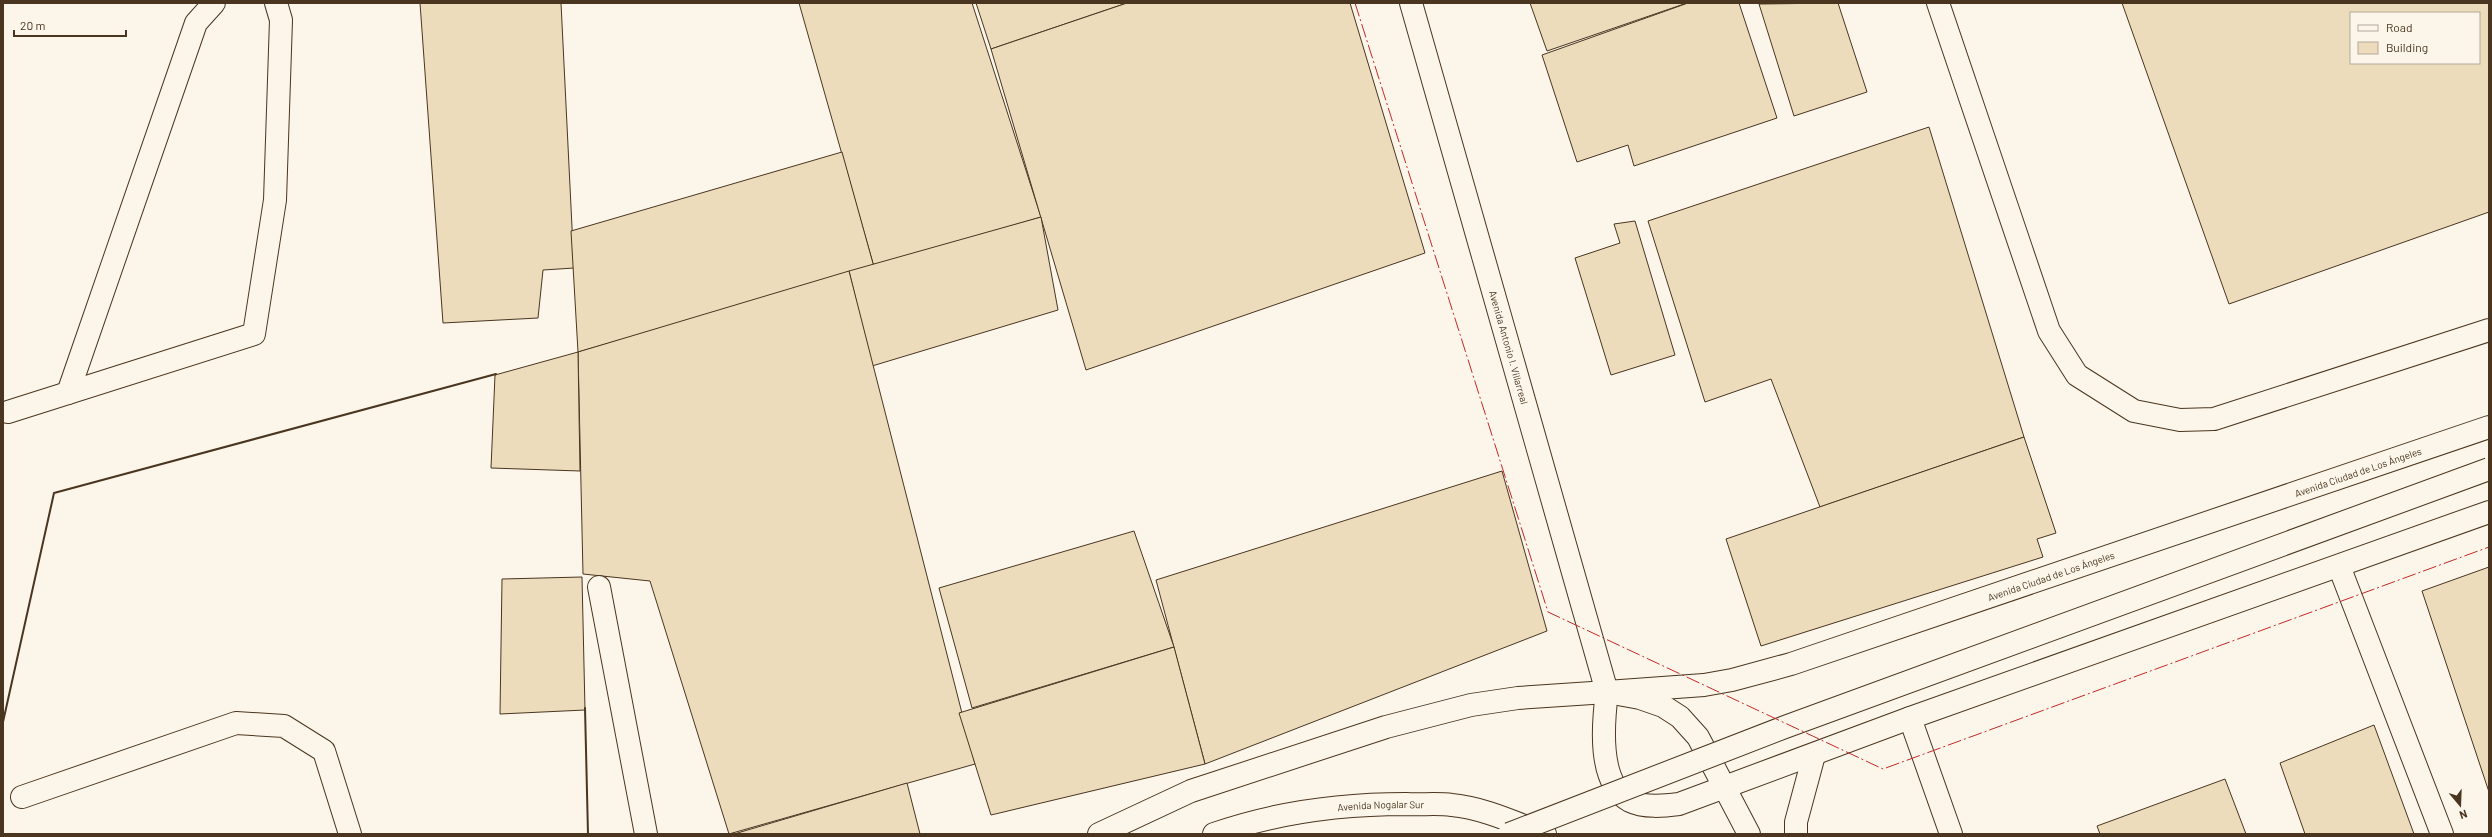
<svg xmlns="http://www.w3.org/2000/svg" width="2492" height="837" font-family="Barlow,sans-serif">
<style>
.building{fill:#ecdcbc;stroke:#4a3520;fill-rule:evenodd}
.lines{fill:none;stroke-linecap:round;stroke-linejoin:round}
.minor-casing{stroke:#4a3520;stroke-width:24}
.major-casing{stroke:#4a3520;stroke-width:24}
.highway-casing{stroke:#4a3520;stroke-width:24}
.minor{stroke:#fbf6e9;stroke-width:22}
.major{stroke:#fbf6e9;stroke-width:22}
.highway{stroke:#fbf6e9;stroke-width:22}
.highway-bridge-casing{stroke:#4a3520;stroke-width:24;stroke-linecap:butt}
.highway-bridge{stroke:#fbf6e9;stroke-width:22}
.wall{stroke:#4a3520;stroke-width:2}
.power{stroke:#c62828;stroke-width:1;stroke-dasharray:14 3 2 3;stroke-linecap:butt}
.labels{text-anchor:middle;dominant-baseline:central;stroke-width:3;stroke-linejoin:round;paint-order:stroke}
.street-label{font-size:10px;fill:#4a3520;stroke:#fbf6e9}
</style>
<rect width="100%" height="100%" fill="#fbf6e9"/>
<g class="building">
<path d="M420 3H561L574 268 543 270 538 318 443 323Z"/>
<path d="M799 3H972L1041 217 874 267Z"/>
<path d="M976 3H1127L991 49Z"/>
<path d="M1127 3H1350L1425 253 1086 370 991 49Z"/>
<path d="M1530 3H1687L1547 51Z"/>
<path d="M1688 3H1739L1777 118 1634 166 1628 145 1577 162 1542 55Z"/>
<path d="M1838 3 1867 92 1794 116 1759 4Z"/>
<path d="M2122 3H2489V212L2229 304ZM2351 13H2479V63H2351Z"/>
<path d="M1929 127 2024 437 1820 507 1771 379 1705 402 1648 221Z"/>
<path d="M842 152 874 267 578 352 571 231Z"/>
<path d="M1041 217 1058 310 872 366 849 271Z"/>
<path d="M1635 221 1675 355 1611 375 1575 258 1620 243 1614 224Z"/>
<path d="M849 271 975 764 729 834 650 581 583 574 578 352Z"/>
<path d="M578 352 580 471 491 468 495 375Z"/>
<path d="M2024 437 2056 533 2037 539 2043 557 1761 646 1726 539Z"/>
<path d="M1502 471 1547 631 1205 764 1156 580Z"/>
<path d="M1134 531 1174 647 972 708 939 588Z"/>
<path d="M2489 567V792L2422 591Z"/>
<path d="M582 577 585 710 500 714 502 579Z"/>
<path d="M1174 647 1205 764 991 815 959 713Z"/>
<path d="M2374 725 2414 834H2305L2280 763Z"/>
<path d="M2225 779 2246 834H2100L2097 826Z"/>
<path d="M907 783 920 834H734Z"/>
</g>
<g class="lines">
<g class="minor-casing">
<g id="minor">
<path id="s1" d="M1411 3 1607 692"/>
<path d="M1938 3 2049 331 2077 375 2134 411 2180 420 2214 419 2489 330"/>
<path d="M68 393 196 23 214 3"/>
<path d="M8 412 254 334 275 200 281 20 276 3"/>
<path d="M2339 566 2442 834"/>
<path d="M599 587 646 834"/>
<path d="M1910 718 1951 834"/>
<path d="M22 797 236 723 284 726 324 751 350 834"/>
</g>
</g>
<g class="major-casing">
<g id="major">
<path d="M2489 427 1791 664 1732 680 1704 685 1607 692C1603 723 1597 783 1630 801 1644 808 1664 806 1679 804L1910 718 2489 512"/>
<path d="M1796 834V822L1814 755"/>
</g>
</g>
<g class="highway-casing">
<g id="highway">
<path d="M1099 834 1191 791 1386 727 1471 705 1518 698 1607 692 1640 698 1663 706 1680 717 1698 737 1749 834"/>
<path id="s2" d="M1214 834C1277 812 1340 804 1406 804 1421 805 1437 803 1452 805 1484 808 1515 823 1545 834"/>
</g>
</g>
<use href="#minor" class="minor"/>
<use href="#major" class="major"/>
<use href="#highway" class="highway"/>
<g class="highway-bridge-casing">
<path id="highway-bridge" d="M1509 834 1785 727 2489 469"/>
</g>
<use href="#highway-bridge" class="highway-bridge"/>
<g class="wall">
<path d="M585 708 588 834"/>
<path d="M3 722 54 493 496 374"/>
</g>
<path class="power" d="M1355 3 1548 612 1883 769 2489 547"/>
</g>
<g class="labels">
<g class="street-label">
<text stroke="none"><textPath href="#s1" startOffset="358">Avenida Antonio I. Villarreal</textPath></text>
<text transform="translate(2358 472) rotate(-19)">Avenida Ciudad de Los Ángeles</text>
<text transform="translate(2051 576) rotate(-19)">Avenida Ciudad de Los Ángeles</text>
<text stroke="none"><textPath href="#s2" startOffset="170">Avenida Nogalar Sur</textPath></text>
</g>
</g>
<rect width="2492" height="837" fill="none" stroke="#4a3520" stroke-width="8"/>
<rect x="2350" y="12" width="130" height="52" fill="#fbf6e9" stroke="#b4a999"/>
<rect x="2358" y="25" width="20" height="6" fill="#fbf6e9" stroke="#b4a999"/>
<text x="2386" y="32" font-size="12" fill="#4a3520">Road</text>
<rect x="2358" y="42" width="20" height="12" fill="#ecdcbc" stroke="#b4a999"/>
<text x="2386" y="52" font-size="12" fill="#4a3520">Building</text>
<g transform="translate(2460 805) rotate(161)" stroke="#fbf6e9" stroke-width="3" paint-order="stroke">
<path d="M0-3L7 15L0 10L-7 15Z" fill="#4a3520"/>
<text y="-6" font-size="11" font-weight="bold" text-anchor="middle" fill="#4a3520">N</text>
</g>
<path d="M14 30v6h112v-6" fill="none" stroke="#4a3520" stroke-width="2"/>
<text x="20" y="30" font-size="12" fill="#4a3520" stroke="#fbf6e9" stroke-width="3" paint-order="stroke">20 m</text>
</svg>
